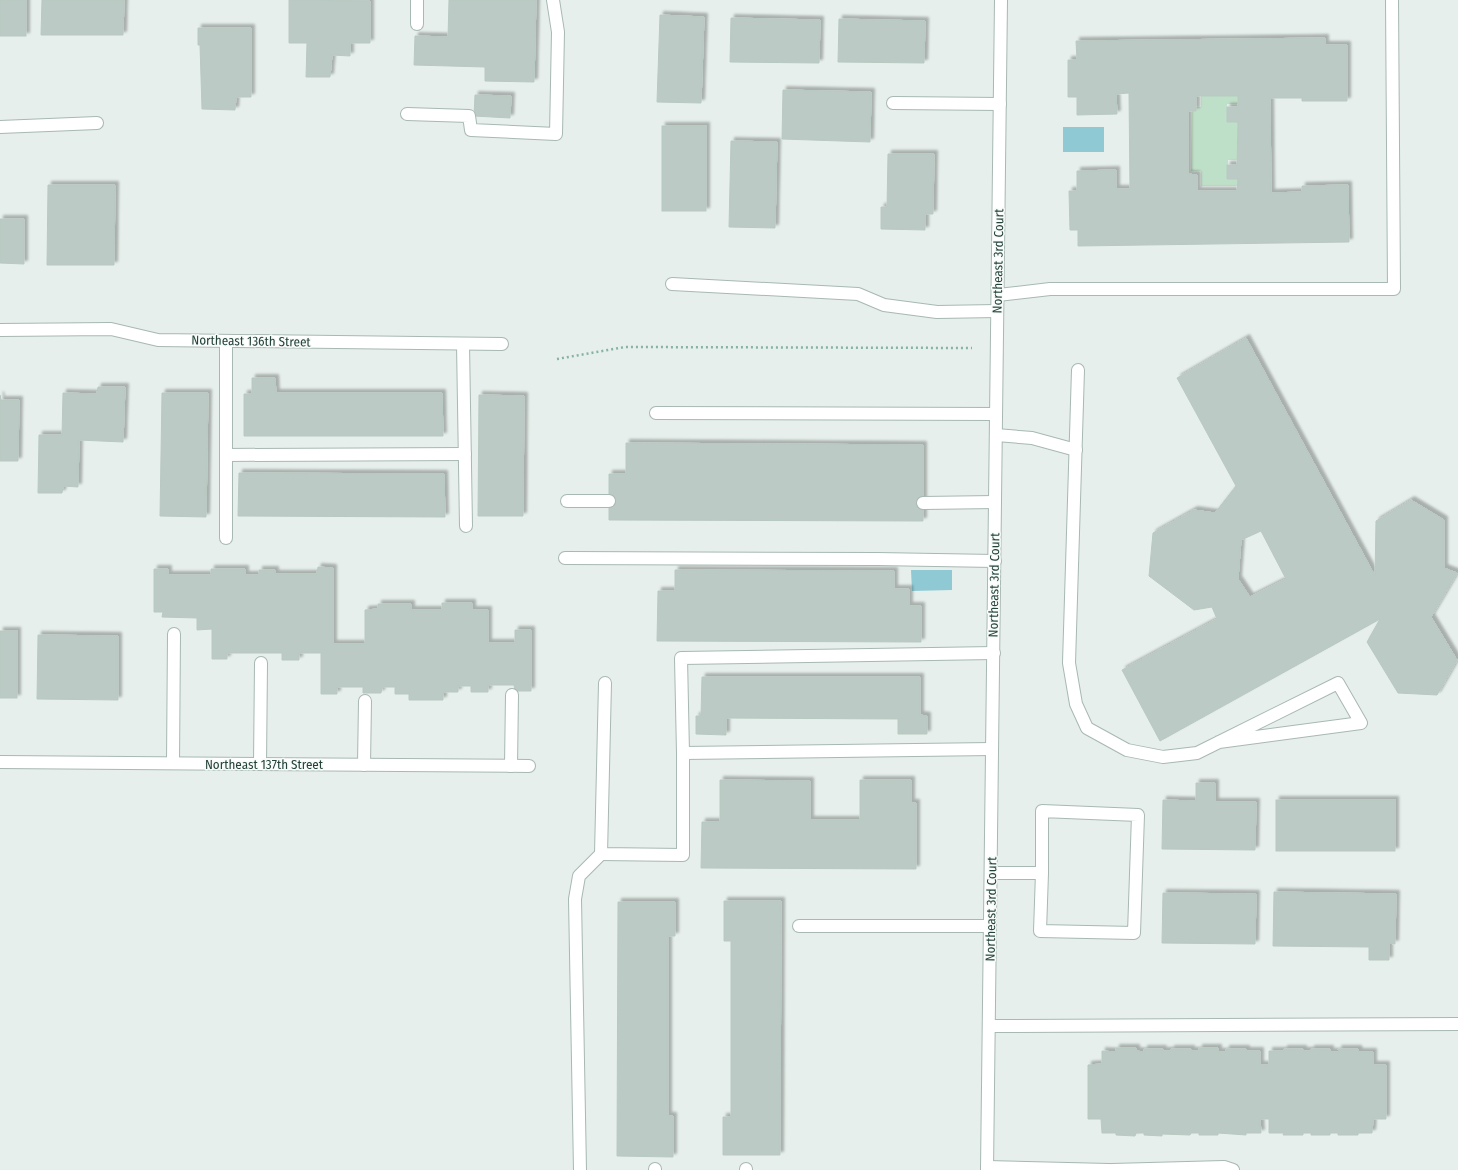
<svg xmlns="http://www.w3.org/2000/svg" width="1458" height="1170" font-family="'Fira Sans Condensed',sans-serif">
<style>
.green{fill:#bfe0c8}
.water{fill:#8ec9d4}
.building{fill:#bbcac4;stroke:#b8c9c2;fill-rule:evenodd;filter:url(#shadow)}
.lines{fill:none;stroke-linecap:round;stroke-linejoin:round}
.lane-casing{stroke:#a8b8b2;stroke-width:14}
.street-casing{stroke:#a8b8b2;stroke-width:14}
.path{stroke:#86b3a5;stroke-width:2.5;stroke-dasharray:2 3;stroke-linecap:butt}
.lane{stroke:#fff;stroke-width:12}
.street{stroke:#fff;stroke-width:12}
.labels{text-anchor:middle;dominant-baseline:central;stroke-width:3;stroke-linejoin:round;paint-order:stroke}
.street-label{font-size:13px;fill:#24423a;stroke:#f7fbf9}
</style>
<defs>
<filter id="shadow"><feDropShadow dx="3.5" dy="-3.5" stdDeviation="1" flood-color="#0004"/></filter>
</defs>
<rect width="100%" height="100%" fill="#e6efeb"/>
<path class="green" d="M1201 92H1238V104H1227L1228 120H1238V160H1228V175H1238V186H1201V171H1191L1192 107H1201Z"/>
<g class="water">
<rect x="1063" y="127" width="41" height="25"/>
<path d="M911 570H952V590L912 591Z"/>
</g>
<g class="building">
<rect x="0" y="0" width="26" height="36"/>
<path d="M42 0H124L123 35H41Z"/>
<path d="M289 0 370 1V43H350V56L332 55 330 77H306L307 43H289Z"/>
<path d="M449 0H536L534 82 485 81V67L414 65 415 36 448 37Z"/>
<path d="M660 15 704 17 701 103 657 102Z"/>
<path d="M731 18 820 20 819 63 730 62Z"/>
<path d="M839 19 925 21 924 63 838 62Z"/>
<path d="M198 28H251V97H236L235 110 202 109 200 45H198Z"/>
<path d="M1325 38V45H1347V101H1302V98H1270L1271 193 1302 192V186L1348 185 1349 242 1078 246V230H1070L1069 191H1077V171L1116 170V189H1130L1129 93 1116 94 1117 114 1077 115V97H1068V60H1077L1076 41ZM1196 96H1238V107H1227V122H1238L1237 165H1227V179H1238L1237 191H1197V175L1188 174V111H1196Z"/>
<path d="M783 90 871 92 870 142 782 139Z"/>
<path d="M475 95 511 96 510 118 474 116Z"/>
<rect x="662" y="126" width="44" height="85"/>
<path d="M731 141 777 142 775 228 729 227Z"/>
<path d="M888 154H934L933 214H925V230L881 229V207H887Z"/>
<path d="M48 185H115L114 265H47Z"/>
<path d="M0 219H24V264L0 263Z"/>
<path d="M1246 338 1375 576 1376 521 1411 500 1444 520V568L1457 573 1431 617 1457 660 1437 695 1398 693 1367 642 1380 619 1160 741 1122 670 1217 619 1212 607 1194 610 1149 576 1153 533 1194 510 1215 513 1236 486 1177 378ZM1261 531 1286 579 1250 597 1238 579 1241 540Z"/>
<path d="M252 378H275L276 393H442L443 436H244V394H252Z"/>
<path d="M98 387H125L123 442 79 440 78 487 63 486 62 493H38L39 435H62L63 393 97 394Z"/>
<path d="M162 393H208L206 517 160 516Z"/>
<path d="M0 395 1 400H19L18 461H0Z"/>
<path d="M479 395 524 396 523 516H478Z"/>
<path d="M626 443 923 445V521L609 520V474H626Z"/>
<path d="M239 473 444 474 445 517 238 516Z"/>
<path d="M318 567 333 568V644H365V610L378 609V604H411V610H442V603H472V610H488V643H515V630H531V691H515L514 685H488V692H471V686H458V692H443V700H409V694H395V687H382L381 693H363V687H337V694H321V653H299V660H282V653H227V659H212V629L197 630V618L162 617 163 612H154V569H168V575H211V569H245V575H259V570H275V574H317Z"/>
<path d="M675 570 894 571V589H909V606H921V642L657 641 658 591H675Z"/>
<rect x="0" y="631" width="17" height="67"/>
<path d="M38 635 118 636V700L37 699Z"/>
<path d="M702 677H920V715L927 716V734H898V719L726 718V735L696 734V716H701Z"/>
<path d="M720 780 810 781V820H860V780H911V803H916V869L701 868 702 822H720Z"/>
<path d="M1196 783H1215V802H1256L1255 850 1162 849 1163 800 1196 801Z"/>
<rect x="1276" y="800" width="119" height="51"/>
<path d="M1274 892 1396 894 1395 944 1389 943V960H1369V947L1273 946Z"/>
<path d="M1163 893 1256 894 1255 944 1162 943Z"/>
<path d="M724 901H781L780 1155H723V1117H731V941H724Z"/>
<path d="M618 902H675V936H668V1116H673V1157L617 1156Z"/>
<path d="M1116 1048H1136V1051L1144 1052V1049H1163L1162 1051H1171V1049H1191V1051H1199V1048H1218V1052H1226V1049H1246V1051H1260V1065H1269V1051H1284V1049H1303V1051H1311V1049H1330V1052H1339L1338 1049H1358L1359 1052H1373V1065H1386V1119H1373L1372 1133H1358V1135H1338V1133H1330V1135H1311V1133H1303V1135H1283L1284 1133H1269V1119H1260L1261 1133H1246V1135L1218 1133V1135H1199V1133H1191L1190 1135 1162 1134V1136L1144 1135V1133H1136L1135 1136 1116 1135V1133H1102L1101 1119H1088V1065L1102 1064V1051L1116 1052Z"/>
</g>
<g class="lines">
<g class="lane-casing">
<g id="lane">
<path d="M417 0V24"/>
<path d="M893 103 1000 104"/>
<path d="M407 114 469 116 471 130 556 134 558 32 553 0"/>
<path d="M0 127 97 123"/>
<path d="M672 284 858 294 884 305 937 312 997 311"/>
<path d="M998 295 1050 289H1394L1392 0"/>
<path d="M463 344 466 526"/>
<path d="M1078 370 1069 663 1076 704 1087 728 1127 750 1163 757 1197 753 1338 683 1361 723 1219 742"/>
<path d="M656 413 996 414"/>
<path d="M996 435 1032 438 1076 450"/>
<path d="M226 455 465 454"/>
<path d="M567 501H609"/>
<path d="M923 503 995 502"/>
<path d="M226 538V341"/>
<path d="M565 558 877 559 995 561"/>
<path d="M605 683 601 854 683 855V753L992 749"/>
<path d="M683 753 681 658 994 653"/>
<path d="M173 763 174 634"/>
<path d="M260 764 261 663"/>
<path d="M364 765 365 701"/>
<path d="M511 766 512 695"/>
<path d="M991 873H1042L1040 931 1134 933 1138 815 1042 811V873"/>
<path d="M799 926H990"/>
<path d="M989 1026 1458 1024"/>
<path d="M987 1167 1109 1170"/>
<path d="M746 1169V1170"/>
<path d="M580 1170 575 899 579 876 601 854"/>
<path d="M655 1170V1169"/>
<path d="M1112 1170 1224 1167 1233 1170"/>
</g>
</g>
<g class="street-casing">
<g id="street">
<path d="M0 330 111 329 158 340 502 344"/>
<path d="M0 762 529 766"/>
<path d="M987 1170 1001 0"/>
</g>
</g>
<path class="path" d="M557 359 625 347 972 348"/>
<use href="#lane" class="lane"/>
<use href="#street" class="street"/>
</g>
<g class="labels">
<g class="street-label">
<text transform="translate(998 261) rotate(-89)">Northeast 3rd Court</text>
<text transform="translate(251 341) rotate(1)">Northeast 136th Street</text>
<text transform="translate(994 585) rotate(-89)">Northeast 3rd Court</text>
<text x="264" y="764">Northeast 137th Street</text>
<text transform="translate(991 909) rotate(-89)">Northeast 3rd Court</text>
</g>
</g>
</svg>
